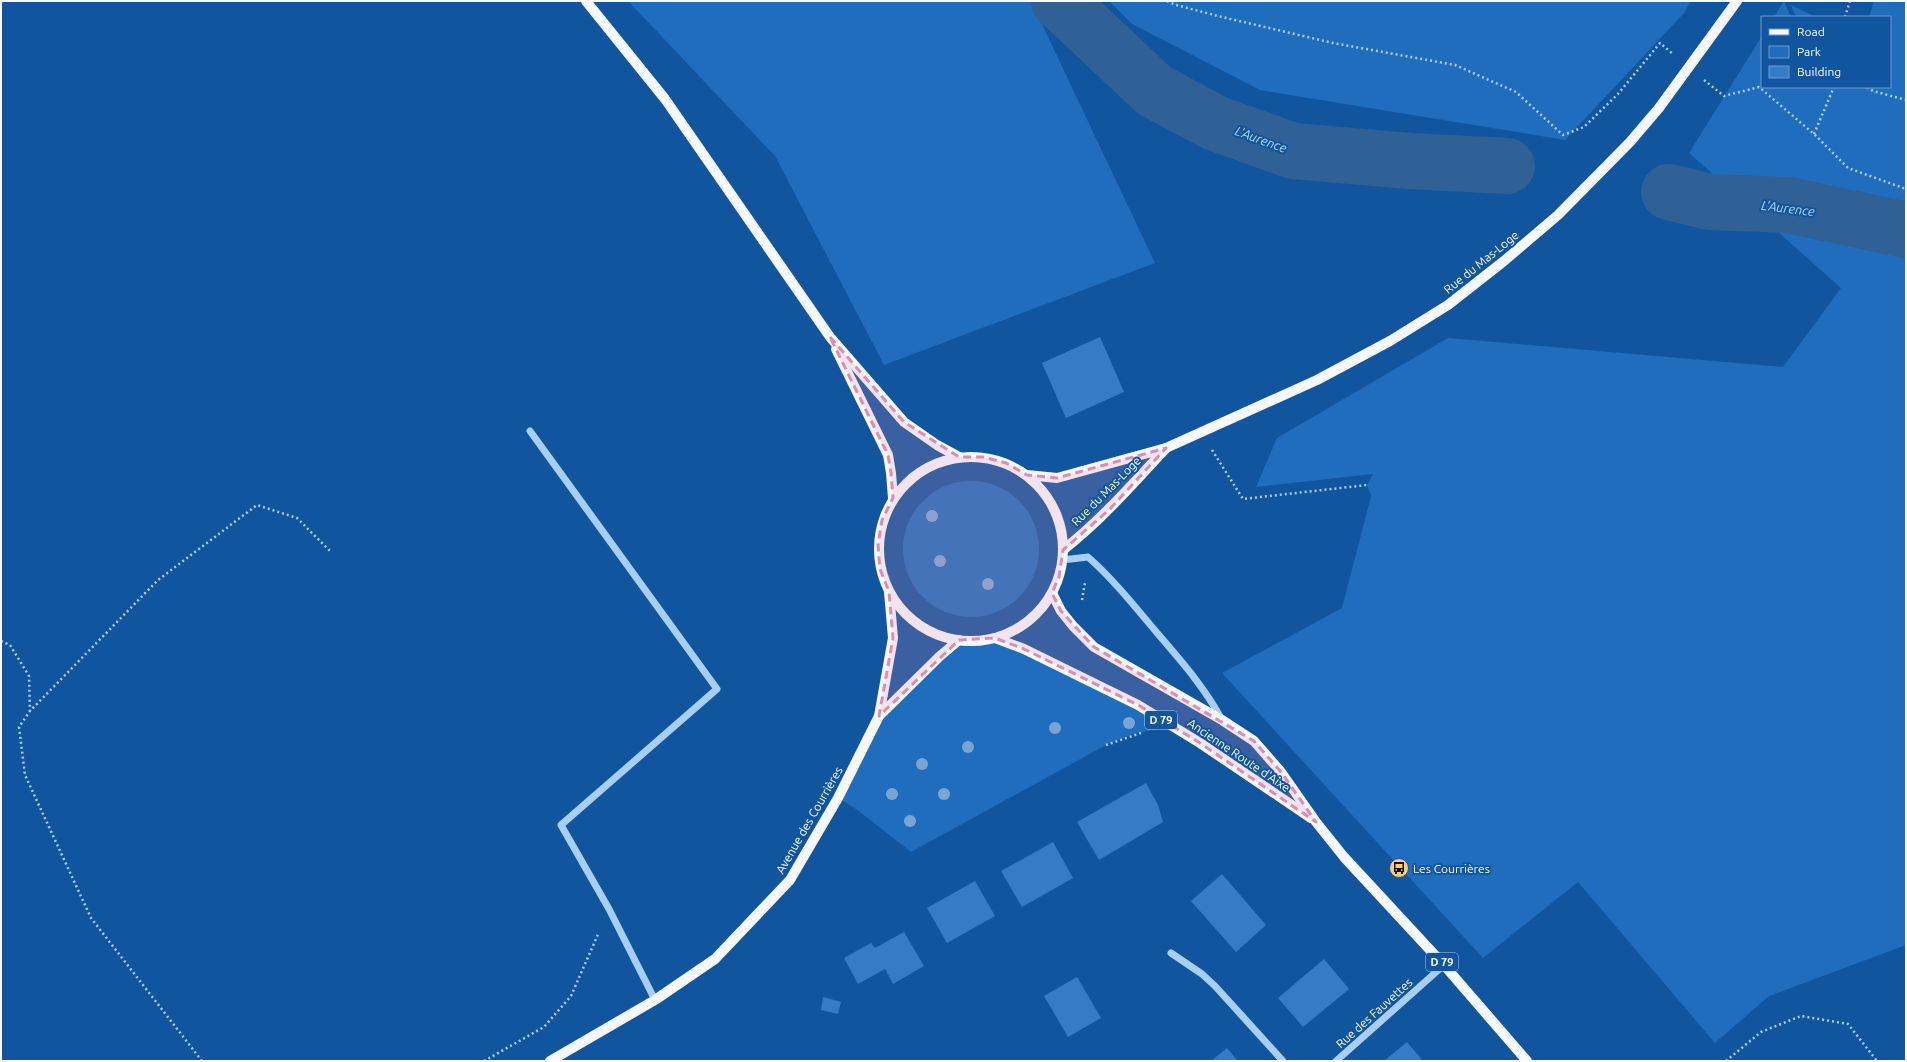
<svg xmlns="http://www.w3.org/2000/svg" width="1907" height="1062" font-family="Ubuntu,sans-serif">
<style>
.green{fill:#1f6dbc}
.lines{fill:none;stroke-linecap:round;stroke-linejoin:round}
.river{stroke:#2f6196;stroke-width:56}
.building{fill:#357cc4}
.path{stroke:#a7cef5;stroke-width:2.5;stroke-dasharray:2 3;stroke-linecap:butt}
.minor{stroke:#a7cef5;stroke-width:7}
.major{stroke:#f5f9ff;stroke-width:10}
.tree{fill:#7aa5d3}
.marked{fill:#e08cad;fill-opacity:0.2;stroke:#e08cad;stroke-width:3;stroke-dasharray:8 5;stroke-linejoin:round}
.labels{text-anchor:middle;dominant-baseline:central;stroke-width:4;stroke-linejoin:round;paint-order:stroke}
.shield{fill:#11559e;stroke:#b8cce2;stroke-width:1}
.shield-label{font-size:11px;font-weight:bold;fill:#fff}
.street-label{font-size:12px;fill:#fff;stroke:#11559e}
.poi-label{font-size:12px;fill:#fff;stroke:#11559e;text-anchor:start}
.water-label{font-size:13px;font-style:italic;fill:#b4d8fb;stroke:#11559e}
</style>
<rect width="100%" height="100%" fill="#11559e"/>
<g class="green">
<path d="M628 1H1031L1155 263 884 365 775 156Z"/>
<path d="M1109 1H1691L1684 13 1565 140 1260 90 1132 24Z"/>
<path d="M1784 1 1791 17H1774Z"/>
<path d="M1874 1H1906V945L1769 996 1715 1043 1578 882 1483 958 1222 673 1342 608 1371 496 1367 485 1373 474 1256 487 1277 438 1448 338 1783 367 1841 288 1689 153 1762 36V87H1890V17H1869Z"/>
<path d="M1791 5 1816 17H1796Z"/>
<circle cx="971" cy="549" r="68"/>
<path d="M995 638 1173 726 1133 734 1106 745 911 852 856 809 838 798 879 716 959 640 979 641Z"/>
</g>
<g class="lines">
<g class="river">
<path d="M1059 1 1155 91 1215 123 1293 151 1410 161 1507 166"/>
<path d="M1669 192 1710 202 1788 205 1906 230"/>
</g>
</g>
<g class="building">
<path d="M1100 337 1124 392 1066 418 1042 363Z"/>
<path d="M1146 783 1158 805 1163 822 1099 860 1077 822Z"/>
<path d="M1053 842 1073 878 1022 907 1001 871Z"/>
<path d="M1222 874 1266 925 1236 952 1191 901Z"/>
<path d="M975 881 995 916 947 943 927 908Z"/>
<path d="M904 932 924 966 893 984 885 969 858 984 844 958 871 943 875 948Z"/>
<path d="M1324 959 1349 989 1303 1027 1278 998Z"/>
<path d="M1077 977 1101 1018 1068 1037 1044 996Z"/>
<path d="M823 997 841 1002 838 1014 821 1010Z"/>
<path d="M1407 1042 1423 1061H1384Z"/>
<path d="M1227 1048 1238 1061H1211Z"/>
</g>
<g class="lines">
<g class="path">
<path d="M1167 1 1176 5 1218 16 1333 43 1455 65 1516 92 1563 135 1584 127 1618 94 1660 43 1673 54"/>
<path d="M1845 17 1850 1"/>
<path d="M1704 80 1724 96 1759 87 1814 134 1848 168 1906 189"/>
<path d="M1867 87 1873 91 1906 100"/>
<path d="M1814 134 1834 87"/>
<path d="M1212 450 1243 499 1367 485"/>
<path d="M1082 600 1085 582"/>
<path d="M1 641 10 645 29 676 30 711"/>
<path d="M1106 745 1141 733"/>
<path d="M202 1061 91 918 25 775 19 727 30 711 158 580 257 505 297 518 330 551"/>
<path d="M484 1061 544 1027 571 996 599 932"/>
<path d="M1726 1061 1761 1032 1801 1016 1848 1024 1877 1061"/>
</g>
<g class="minor">
<path d="M530 431 717 689 561 825 609 909 655 1000"/>
<path d="M1062 560 1088 557C1114 580 1136 608 1158 634 1182 662 1205 688 1222 720"/>
<path d="M1171 953 1202 974 1215 986 1283 1061"/>
<path d="M1336 1061 1444 965"/>
</g>
<g class="major">
<path d="M586 1 665 99 830 337 904 422 937 445 959 457"/>
<path d="M836 349 888 455 891 473 893 498"/>
<circle cx="971" cy="549" r="92"/>
<path d="M1027 475 1057 478 1166 448 1317 380 1390 341 1448 305 1504 261 1558 215 1630 142 1659 108 1737 1"/>
<path d="M1063 550C1101 520 1133 484 1166 448"/>
<path d="M1052 593 1061 611 1073 626 1094 647 1222 720 1254 741 1281 772 1316 822 1344 857 1444 965 1527 1061"/>
<path d="M995 638 1024 649 1138 705 1200 743 1311 818"/>
<path d="M879 716 940 656 959 640"/>
<path d="M550 1061 655 1000 715 959 790 880 838 798 879 716 893 638 889 592"/>
</g>
</g>
<g class="tree">
<circle cx="932" cy="516" r="6"/>
<circle cx="940" cy="561" r="6"/>
<circle cx="988" cy="584" r="6"/>
<circle cx="1129" cy="723" r="6"/>
<circle cx="1055" cy="728" r="6"/>
<circle cx="968" cy="747" r="6"/>
<circle cx="922" cy="764" r="6"/>
<circle cx="892" cy="794" r="6"/>
<circle cx="944" cy="794" r="6"/>
<circle cx="910" cy="821" r="6"/>
</g>
<path class="marked" d="M830 337 904 422 959 457H983L1006 463 1027 475 1057 478 1166 448 1110 509 1063 550 1059 577 1052 593 1061 611 1094 647 1254 741 1281 772 1316 822 1200 743 1138 705 1024 649 995 638 959 640 879 716 893 638 889 592 880 569 878 545 882 520 893 498 891 473 888 455Z"/>
<defs>
<g id="bus-disc" transform="scale(1)"><circle r="9.5" fill="#ffcd6b" stroke="#11559e"/><path d="M-5-6H5V4H4V6H2V4H-2V6H-4V4H-5ZM-3.5-4V0h7V-4ZM-3.5 1.2v1.5H-2V1.2ZM2 1.2v1.5H3.5V1.2Z" fill="#111"/></g>
</defs>
<g fill-rule="evenodd">
<use href="#bus-disc" x="1399" y="868"/>
</g>
<g class="labels">
<g class="shield">
<rect x="1145" y="711" width="32" height="18" rx="3"/>
<rect x="1426" y="953" width="32" height="18" rx="3"/>
</g>
<g class="shield-label">
<text x="1161" y="720">D 79</text>
<text x="1442" y="962">D 79</text>
</g>
<g class="street-label">
<text transform="translate(1481 262) rotate(-39)">Rue du Mas-Loge</text>
<text transform="translate(1106 491) rotate(-45)">Rue du Mas-Loge</text>
<text transform="translate(1239 755) rotate(34)">Ancienne Route d'Aixe</text>
<text transform="translate(809 820) rotate(-60)">Avenue des Courrières</text>
<text transform="translate(1374 1013) rotate(-42)">Rue des Fauvettes</text>
</g>
<g class="poi-label">
<text x="1413" y="868">Les Courrières</text>
</g>
<g class="water-label">
<text transform="translate(1261 139) rotate(20)">L'Aurence</text>
<text transform="translate(1788 208) rotate(7)">L'Aurence</text>
</g>
</g>
<rect width="1907" height="1062" fill="none" stroke="#ffffff" stroke-width="4"/>
<rect x="1761" y="16" width="130" height="72" fill="#11559e" stroke="#7099c5"/>
<rect x="1769" y="29" width="20" height="6" fill="#f5f9ff" stroke="#7099c5"/>
<text x="1797" y="36" font-size="12" fill="#ffffff">Road</text>
<rect x="1769" y="46" width="20" height="12" fill="#1f6dbc" stroke="#7099c5"/>
<text x="1797" y="56" font-size="12" fill="#ffffff">Park</text>
<rect x="1769" y="66" width="20" height="12" fill="#357cc4" stroke="#7099c5"/>
<text x="1797" y="76" font-size="12" fill="#ffffff">Building</text>
</svg>
